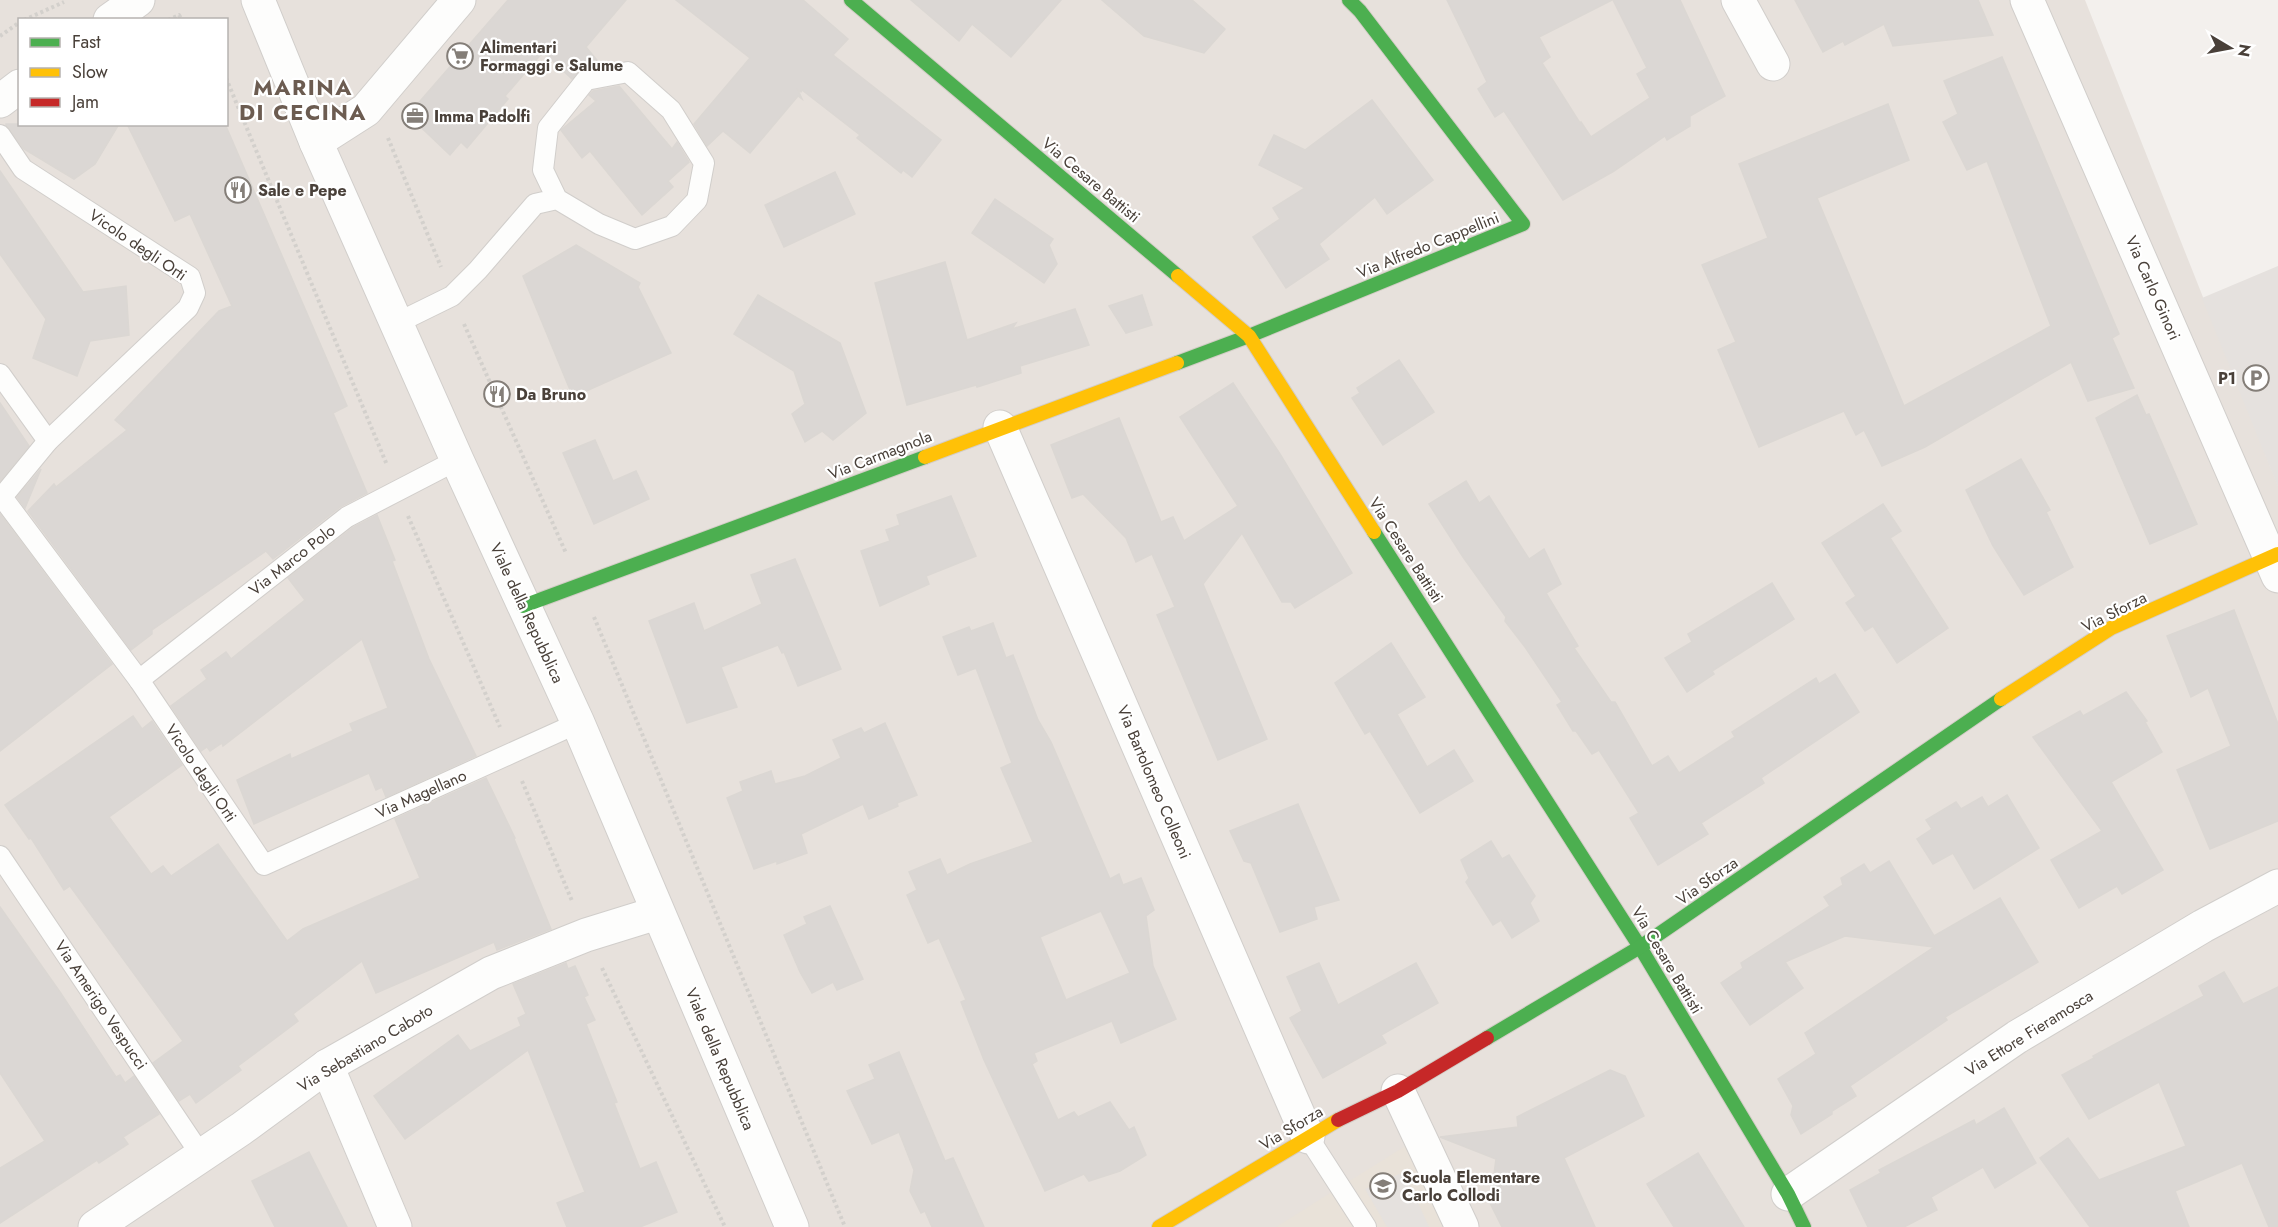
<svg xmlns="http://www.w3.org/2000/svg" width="2278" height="1227" font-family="Jost,sans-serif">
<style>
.residential{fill:#e7e1dc;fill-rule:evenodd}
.education{fill:#e9e2d9}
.parking{fill:#e5e1de}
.building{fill:#dbd7d4;stroke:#dbd7d3;stroke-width:1.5;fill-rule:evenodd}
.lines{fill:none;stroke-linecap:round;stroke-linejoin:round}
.lane-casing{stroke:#d1cecb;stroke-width:22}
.street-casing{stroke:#d1cecb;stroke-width:35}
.fast-casing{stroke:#d3cdc6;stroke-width:16}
.slow-casing{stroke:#d3cdc6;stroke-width:16}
.jam-casing{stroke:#d3cdc6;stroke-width:16}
.path{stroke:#d3d0cc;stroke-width:4;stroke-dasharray:3 3;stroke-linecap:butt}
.lane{stroke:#fdfdfc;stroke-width:20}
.street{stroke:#fdfdfc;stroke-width:33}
.fast{stroke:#4caf50;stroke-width:14}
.slow{stroke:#ffc107;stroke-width:14}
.jam{stroke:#c62828;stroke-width:14}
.labels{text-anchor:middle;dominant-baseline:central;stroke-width:4.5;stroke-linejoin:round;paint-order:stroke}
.poi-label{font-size:16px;font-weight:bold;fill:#494039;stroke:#fff;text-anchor:start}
.street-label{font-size:16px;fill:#494039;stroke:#fff}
.district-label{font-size:22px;font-weight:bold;letter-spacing:1.5px;fill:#6c5c51;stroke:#fff}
</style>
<rect width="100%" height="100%" fill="#f3f0ed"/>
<path class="residential" d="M0 0H2085L2278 486V1227H0ZM20 20H226V124H20Z"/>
<path class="education" d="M1407 1145 1443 1227H1276Z"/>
<g class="parking">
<path d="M2278 266V487L2202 298Z"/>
<path d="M1404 1172 1429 1227H1387L1365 1189Z"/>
</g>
<g class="building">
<path d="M508 0H626L586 47 601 65 583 69 572 79 543 52 505 96 508 99 467 148 461 142 450 155 408 115Z"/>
<path d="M676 0H803L848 39 833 55 941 140 912 177 903 170 901 173 857 138 860 135 802 90 801 92 798 90 802 99 798 96 750 153 723 131 707 146 694 124 750 58Z"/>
<path d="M911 0H1061L1011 57 972 24 959 41Z"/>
<path d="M1102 0H1192L1225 29 1204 53 1144 36Z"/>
<path d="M1447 0H1612L1539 37 1550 57 1542 63 1580 123 1581 122 1591 137 1650 98 1637 74 1647 68 1613 0H1680L1725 96 1690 116V126L1667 140 1665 136 1614 171 1563 200 1504 111 1495 117 1478 89 1487 82Z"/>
<path d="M1795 0H1978L1993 35 1893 46 1884 24 1845 45 1843 41 1823 52Z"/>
<path d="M2002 57 2119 334 2112 338 2134 388 2088 401 2071 362 1925 447 1882 466 1864 430 1856 435 1844 411 1759 447 1718 350 1736 342 1702 265 1768 238 1739 164 1888 104 1909 160 1817 198 1904 406 2051 326 1987 161 1967 170 1943 122 1958 114 1944 81Z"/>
<path d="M619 86 672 149 677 142 689 162 668 181 673 187 642 215 590 151 582 158 561 130 596 101 589 95 593 91Z"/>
<path d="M1372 100 1433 180 1387 214 1375 197 1319 244 1329 259 1286 288 1253 237 1280 219 1273 208 1305 188 1259 165 1274 135 1305 150Z"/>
<path d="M127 124H225L347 406 333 413 367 493 340 507 273 559 266 551 152 630V634L131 650 28 511 54 484 56 487 127 430 115 420 219 311 232 306 190 214 175 221Z"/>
<path d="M6 125V124H119L95 164 74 179 24 149Z"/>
<path d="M0 171 83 292 126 286 129 335 90 341 77 376 33 358 46 319 0 254Z"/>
<path d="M835 172 855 214 784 247 765 205Z"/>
<path d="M995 199 1053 239 1049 245 1057 264 1044 283 972 233Z"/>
<path d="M576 245 640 283 638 287 671 353 573 397 523 276Z"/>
<path d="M945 262 967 340 1016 323 1012 329 1075 309 1089 345 1020 366 1021 373 977 387 976 385 907 405 875 283Z"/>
<path d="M758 295 840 343 866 413 833 440 822 431 805 442 792 414 805 404 794 371 734 334Z"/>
<path d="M1142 295 1152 325 1126 333 1109 306Z"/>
<path d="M1399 360 1434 412 1383 445 1352 398 1360 393 1357 388Z"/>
<path d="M1233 383 1280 454 1352 573 1295 608 1291 602H1282L1242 533 1203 584 1267 739 1218 760 1157 615 1175 607 1152 554 1136 562 1126 538 1083 494 1072 498 1051 445 1119 418 1161 522 1173 517 1184 541 1238 506 1180 417Z"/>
<path d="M2137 395 2146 415 2149 414 2197 524 2150 544 2096 418Z"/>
<path d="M0 403 29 446 0 481Z"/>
<path d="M595 440 613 481 636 471 649 499 594 524 563 453Z"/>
<path d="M2021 459 2050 510 2046 512 2073 567 2024 595 1993 546 1966 490Z"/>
<path d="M41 469 25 508 17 497Z"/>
<path d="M1466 481 1479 503 1489 496 1529 559 1544 549 1561 584 1546 593 1578 646 1574 648 1611 702H1615L1652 766 1668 756 1679 773 1735 737 1732 732 1816 678 1819 684 1835 674 1859 712 1761 778 1764 783 1701 823 1708 834 1658 865 1630 818 1639 813 1599 750 1592 754 1576 731H1573L1557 705 1562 702 1525 647 1505 621 1506 617 1463 557 1429 504Z"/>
<path d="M951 496 976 556 926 576 929 584 880 606 861 551 890 541 886 530 900 525 897 515Z"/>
<path d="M1883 504 1901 531 1890 538 1948 628 1897 663 1873 626 1865 631 1846 603 1856 596 1822 543Z"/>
<path d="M0 514 112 664 0 751Z"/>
<path d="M377 515 395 560 392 561 429 659 476 756 386 797 382 787 376 790 369 773 254 824 237 780 290 754 291 759 353 731 350 724 388 708 362 639 223 746 222 743 210 751 207 747 201 751 171 706 207 679 201 670 226 652 231 659 305 600 288 578 354 527Z"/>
<path d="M795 559 841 669 798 686 784 652 782 653 778 645 721 667 737 707 687 723 649 621 694 603 704 631 762 604 751 575Z"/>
<path d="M1772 583 1794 619 1712 671 1714 674 1687 692 1665 658 1692 642 1688 634Z"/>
<path d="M2234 610 2278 724V821L2210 849 2177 770 2231 746 2208 688 2191 697 2167 636Z"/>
<path d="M993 623 1006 658 1013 655 1038 720 1051 742 1110 879 1119 874 1123 885 1141 878 1154 910 1146 916 1153 966 1176 1019 1121 1043 1112 1021 1034 1053 1037 1061 1032 1064 1058 1120 1074 1112 1078 1117 1110 1102 1129 1130 1134 1127 1146 1155 1120 1171 1089 1181 1084 1174 1045 1191 984 1060 961 1002 966 1000 939 938 928 943 907 895 917 890 909 872 940 859 947 875 970 864 1033 842 1001 768 1012 763 976 668 958 675 943 637 969 627 971 631ZM1101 911 1130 973 1066 1000 1040 937Z"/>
<path d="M1391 643 1425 697 1397 714 1427 767 1454 750 1473 781 1420 813 1370 731 1365 734 1335 683Z"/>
<path d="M2126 692 2147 721 2145 722 2162 752 2111 782 2163 870 2122 894 2117 886 2079 908 2051 860 2102 831 2033 737 2080 711 2083 716Z"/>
<path d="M133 716 142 729 152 721 182 765 109 817 151 874 163 866 171 876 218 844 287 941 303 929 420 878 395 819 486 778 515 838 514 839 551 929 497 950 494 942 376 993 362 961 293 1014 298 1021 238 1066 241 1070 196 1103 190 1094 179 1101 153 1063 183 1041 70 886 64 890 31 838 29 839 5 805Z"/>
<path d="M885 723 917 795 897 803 898 806 869 819 863 804 801 834 807 853 777 864V861L754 869 727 798 743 791 740 782 771 771 775 784 805 776 841 758 833 740 861 728 864 733Z"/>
<path d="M2007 795 2039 848 1974 889 1953 853 1933 864 1917 839 1932 829 1926 820 1956 802 1961 809 1982 797 1988 807Z"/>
<path d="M1298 804 1339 900 1314 907 1317 919 1280 932 1251 863 1244 861 1230 831Z"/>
<path d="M1491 841 1502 859 1509 855 1535 896 1530 903 1539 921 1512 938 1501 920 1493 925 1466 882 1469 878 1461 860Z"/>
<path d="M1889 861 1934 936 2000 898 2038 962 1945 1017 1947 1020 1850 1086 1856 1096 1832 1111V1114L1801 1134 1791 1115 1793 1106 1778 1079 1816 1054 1805 1033 1934 947 1845 936 1785 962 1803 988 1750 1025 1721 983 1743 968 1741 963 1830 906 1824 897 1843 885 1841 878 1864 864 1870 873Z"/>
<path d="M830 906 863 979 837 990 833 982 812 993 800 972 784 935 807 924 804 917Z"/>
<path d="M0 907 60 992 116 1077 120 1075 125 1083 134 1076 159 1114 123 1137 128 1144 99 1163 97 1160 0 1223V1168L45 1141 0 1073Z"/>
<path d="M566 963 568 969 575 966 588 995 584 997 595 1020 586 1024 617 1102 614 1103 640 1169 656 1162 677 1212 640 1227H567L557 1203 585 1192 528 1050 405 1139 374 1096 458 1035 470 1051 521 1026 518 1018 526 1014 513 984Z"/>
<path d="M1319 963 1338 1005 1416 963 1438 1003 1381 1035 1386 1043 1323 1078 1290 1018 1302 1011 1287 977Z"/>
<path d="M2224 972 2243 1004 2278 987V1227H2269L2242 1163 2175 1191 2189 1227H2090L2040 1158 2068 1138 2099 1180 2186 1146 2159 1082 2089 1119 2062 1075 2094 1058 2093 1056 2204 996 2199 986Z"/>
<path d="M899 1052 945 1161 953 1158 984 1227H932L925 1211 921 1213 910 1191 914 1170 899 1132 872 1144 847 1091 875 1079 869 1065Z"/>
<path d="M1610 1070 1625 1076 1644 1116 1564 1158 1595 1227H1502L1490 1203 1496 1159 1440 1137 1518 1127 1517 1117Z"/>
<path d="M2004 1108 2036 1163 1995 1188 1983 1167 1931 1197 1937 1210 1904 1227H1868L1850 1190 1881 1173 1879 1170 1974 1120 1976 1125Z"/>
<path d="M309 1152 347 1227H275L252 1181Z"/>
<path d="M1698 1153 1744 1227H1674L1647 1184Z"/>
</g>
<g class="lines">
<g class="lane-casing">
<g id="lane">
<path d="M0 135 23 169 190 277 195 293 188 308 48 441 2 497 139 680 264 865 578 723"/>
<path d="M397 323 452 296 478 270 535 204 557 199 599 224 635 239 672 226 697 200 704 163 671 110 628 72 586 80 548 128 543 170 557 199"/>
<path d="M0 374 48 441"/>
<path d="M139 680 347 517 457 460"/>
<path d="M0 856 201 1155"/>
<path d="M1308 1137 1366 1227"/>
</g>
</g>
<g class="street-casing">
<g id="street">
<path d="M258 0 316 142 457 460 578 723 792 1227"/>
<path d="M1738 0 1773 64"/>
<path d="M2027 0 2278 576"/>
<path d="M110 20 138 0"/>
<path d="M0 101 20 86"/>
<path d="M316 142 366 110 459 0"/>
<path d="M1000 427 1308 1137"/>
<path d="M327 1066 395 1227"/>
<path d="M1398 1091 1462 1227"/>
<path d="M1788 1194 2017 1037 2203 926 2278 886"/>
<path d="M95 1227 241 1129 327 1066 491 973 586 935 657 913"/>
</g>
</g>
<g class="fast-casing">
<g id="fast">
<path d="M851 0 1178 276"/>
<path d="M1177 363 1249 336 1523 224 1360 11 1349 0"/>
<path d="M1374 532 1640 947 1788 1194 1804 1227"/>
<path d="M523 606 925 457"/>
<path d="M1487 1038 1640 947 2001 699"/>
</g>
</g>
<g class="slow-casing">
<g id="slow">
<path d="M1178 276 1249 336 1374 532"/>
<path d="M925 457 1177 363"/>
<path d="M2001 699 2111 628 2278 554"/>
<path d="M1159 1227 1338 1120"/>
</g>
</g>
<g class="jam-casing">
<path id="jam" d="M1338 1120 1398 1091 1487 1038"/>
</g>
<g class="path">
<path d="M24 20 64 2"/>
<path d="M168 20 179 15 182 20"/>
<path d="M0 36 20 22"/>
<path d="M226 78 387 465"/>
<path d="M388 138 441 267"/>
<path d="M464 324 566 553"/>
<path d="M408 516 500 727"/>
<path d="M594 617 845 1227"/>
<path d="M522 781 572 901"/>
<path d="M602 968 725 1227"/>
</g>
<use href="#lane" class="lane"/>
<use href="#street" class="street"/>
<use href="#fast" class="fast"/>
<use href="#slow" class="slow"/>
<use href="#jam" class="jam"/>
</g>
<defs>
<g id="supermarket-ring" transform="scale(1.35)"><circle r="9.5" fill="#fff" stroke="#847e78" stroke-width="1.5"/><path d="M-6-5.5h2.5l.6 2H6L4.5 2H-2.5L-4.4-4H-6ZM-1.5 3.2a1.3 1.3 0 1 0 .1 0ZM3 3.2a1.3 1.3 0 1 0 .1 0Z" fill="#847e78"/></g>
<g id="office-ring" transform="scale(1.35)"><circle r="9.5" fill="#fff" stroke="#847e78" stroke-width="1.5"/><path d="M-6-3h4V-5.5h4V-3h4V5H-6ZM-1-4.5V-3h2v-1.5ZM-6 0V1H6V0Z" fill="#847e78"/></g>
<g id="restaurant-ring" transform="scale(1.35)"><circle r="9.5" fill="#fff" stroke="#847e78" stroke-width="1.5"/><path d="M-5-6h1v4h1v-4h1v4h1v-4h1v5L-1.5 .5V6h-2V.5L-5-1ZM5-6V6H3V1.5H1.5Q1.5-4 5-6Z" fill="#847e78"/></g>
<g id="parking-ring" transform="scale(1.35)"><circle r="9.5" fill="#fff" stroke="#847e78" stroke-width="1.5"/><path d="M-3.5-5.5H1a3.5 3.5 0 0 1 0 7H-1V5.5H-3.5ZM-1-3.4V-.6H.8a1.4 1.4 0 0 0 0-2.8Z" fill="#847e78"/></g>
<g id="school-ring" transform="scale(1.35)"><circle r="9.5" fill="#fff" stroke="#847e78" stroke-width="1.5"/><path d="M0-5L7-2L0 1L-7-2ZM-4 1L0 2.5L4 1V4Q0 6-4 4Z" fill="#847e78"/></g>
</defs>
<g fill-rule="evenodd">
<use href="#supermarket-ring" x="460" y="56"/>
<use href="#office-ring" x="415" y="116"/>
<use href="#restaurant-ring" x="238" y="190"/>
<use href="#parking-ring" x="2256" y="378"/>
<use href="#restaurant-ring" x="497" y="394"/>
<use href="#school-ring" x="1383" y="1186"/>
</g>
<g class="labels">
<g class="poi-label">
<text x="480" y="47">Alimentari<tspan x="480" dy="18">Formaggi e Salume</tspan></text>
<text x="434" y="116">Imma Padolfi</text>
<text x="258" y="190">Sale e Pepe</text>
<text x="2236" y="378" text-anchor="end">P1</text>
<text x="516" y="394">Da Bruno</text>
<text x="1402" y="1177">Scuola Elementare<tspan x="1402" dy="18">Carlo Collodi</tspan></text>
</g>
<g class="street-label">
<text transform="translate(1091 180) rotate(40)">Via Cesare Battisti</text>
<text transform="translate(138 245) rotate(34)">Vicolo degli Orti</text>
<text transform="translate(1428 245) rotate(-22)">Via Alfredo Cappellini</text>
<text transform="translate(2153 288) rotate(66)">Via Carlo Ginori</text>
<text transform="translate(880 455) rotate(-21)">Via Carmagnola</text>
<text transform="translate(1406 550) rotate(57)">Via Cesare Battisti</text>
<text transform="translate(292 560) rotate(-38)">Via Marco Polo</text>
<text transform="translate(2114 612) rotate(-27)">Via Sforza</text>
<text transform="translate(527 613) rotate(65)">Viale della Repubblica</text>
<text transform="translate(201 773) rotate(56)">Vicolo degli Orti</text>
<text transform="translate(1154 782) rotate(67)">Via Bartolomeo Colleoni</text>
<text transform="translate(421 794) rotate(-24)">Via Magellano</text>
<text transform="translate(1707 881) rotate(-35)">Via Sforza</text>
<text transform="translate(1667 960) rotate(59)">Via Cesare Battisti</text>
<text transform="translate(101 1005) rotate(56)">Via Amerigo Vespucci</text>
<text transform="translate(2029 1033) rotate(-32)">Via Ettore Fieramosca</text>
<text transform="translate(365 1048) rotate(-31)">Via Sebastiano Caboto</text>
<text transform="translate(720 1059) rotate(67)">Viale della Repubblica</text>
<text transform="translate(1291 1128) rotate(-31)">Via Sforza</text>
</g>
<g class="district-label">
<text x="303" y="87">MARINA<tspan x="303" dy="25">DI CECINA</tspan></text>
</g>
</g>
<rect x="18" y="18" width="210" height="108" fill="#ffffff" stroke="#b6b3b0" stroke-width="1.5"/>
<rect x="30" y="38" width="30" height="9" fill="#4caf50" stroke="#b6b3b0" stroke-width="1.5"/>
<text x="72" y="48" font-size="18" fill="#494039">Fast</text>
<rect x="30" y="68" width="30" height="9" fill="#ffc107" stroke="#b6b3b0" stroke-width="1.5"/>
<text x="72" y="78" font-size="18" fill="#494039">Slow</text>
<rect x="30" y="98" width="30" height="9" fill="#c62828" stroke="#b6b3b0" stroke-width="1.5"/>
<text x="72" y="108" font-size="18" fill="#494039">Jam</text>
<g transform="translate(2230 48) rotate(100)" stroke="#ffffff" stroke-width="4.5" paint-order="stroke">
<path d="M0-4.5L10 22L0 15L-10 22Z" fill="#494039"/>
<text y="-9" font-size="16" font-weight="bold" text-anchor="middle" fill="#494039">N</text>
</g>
</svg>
